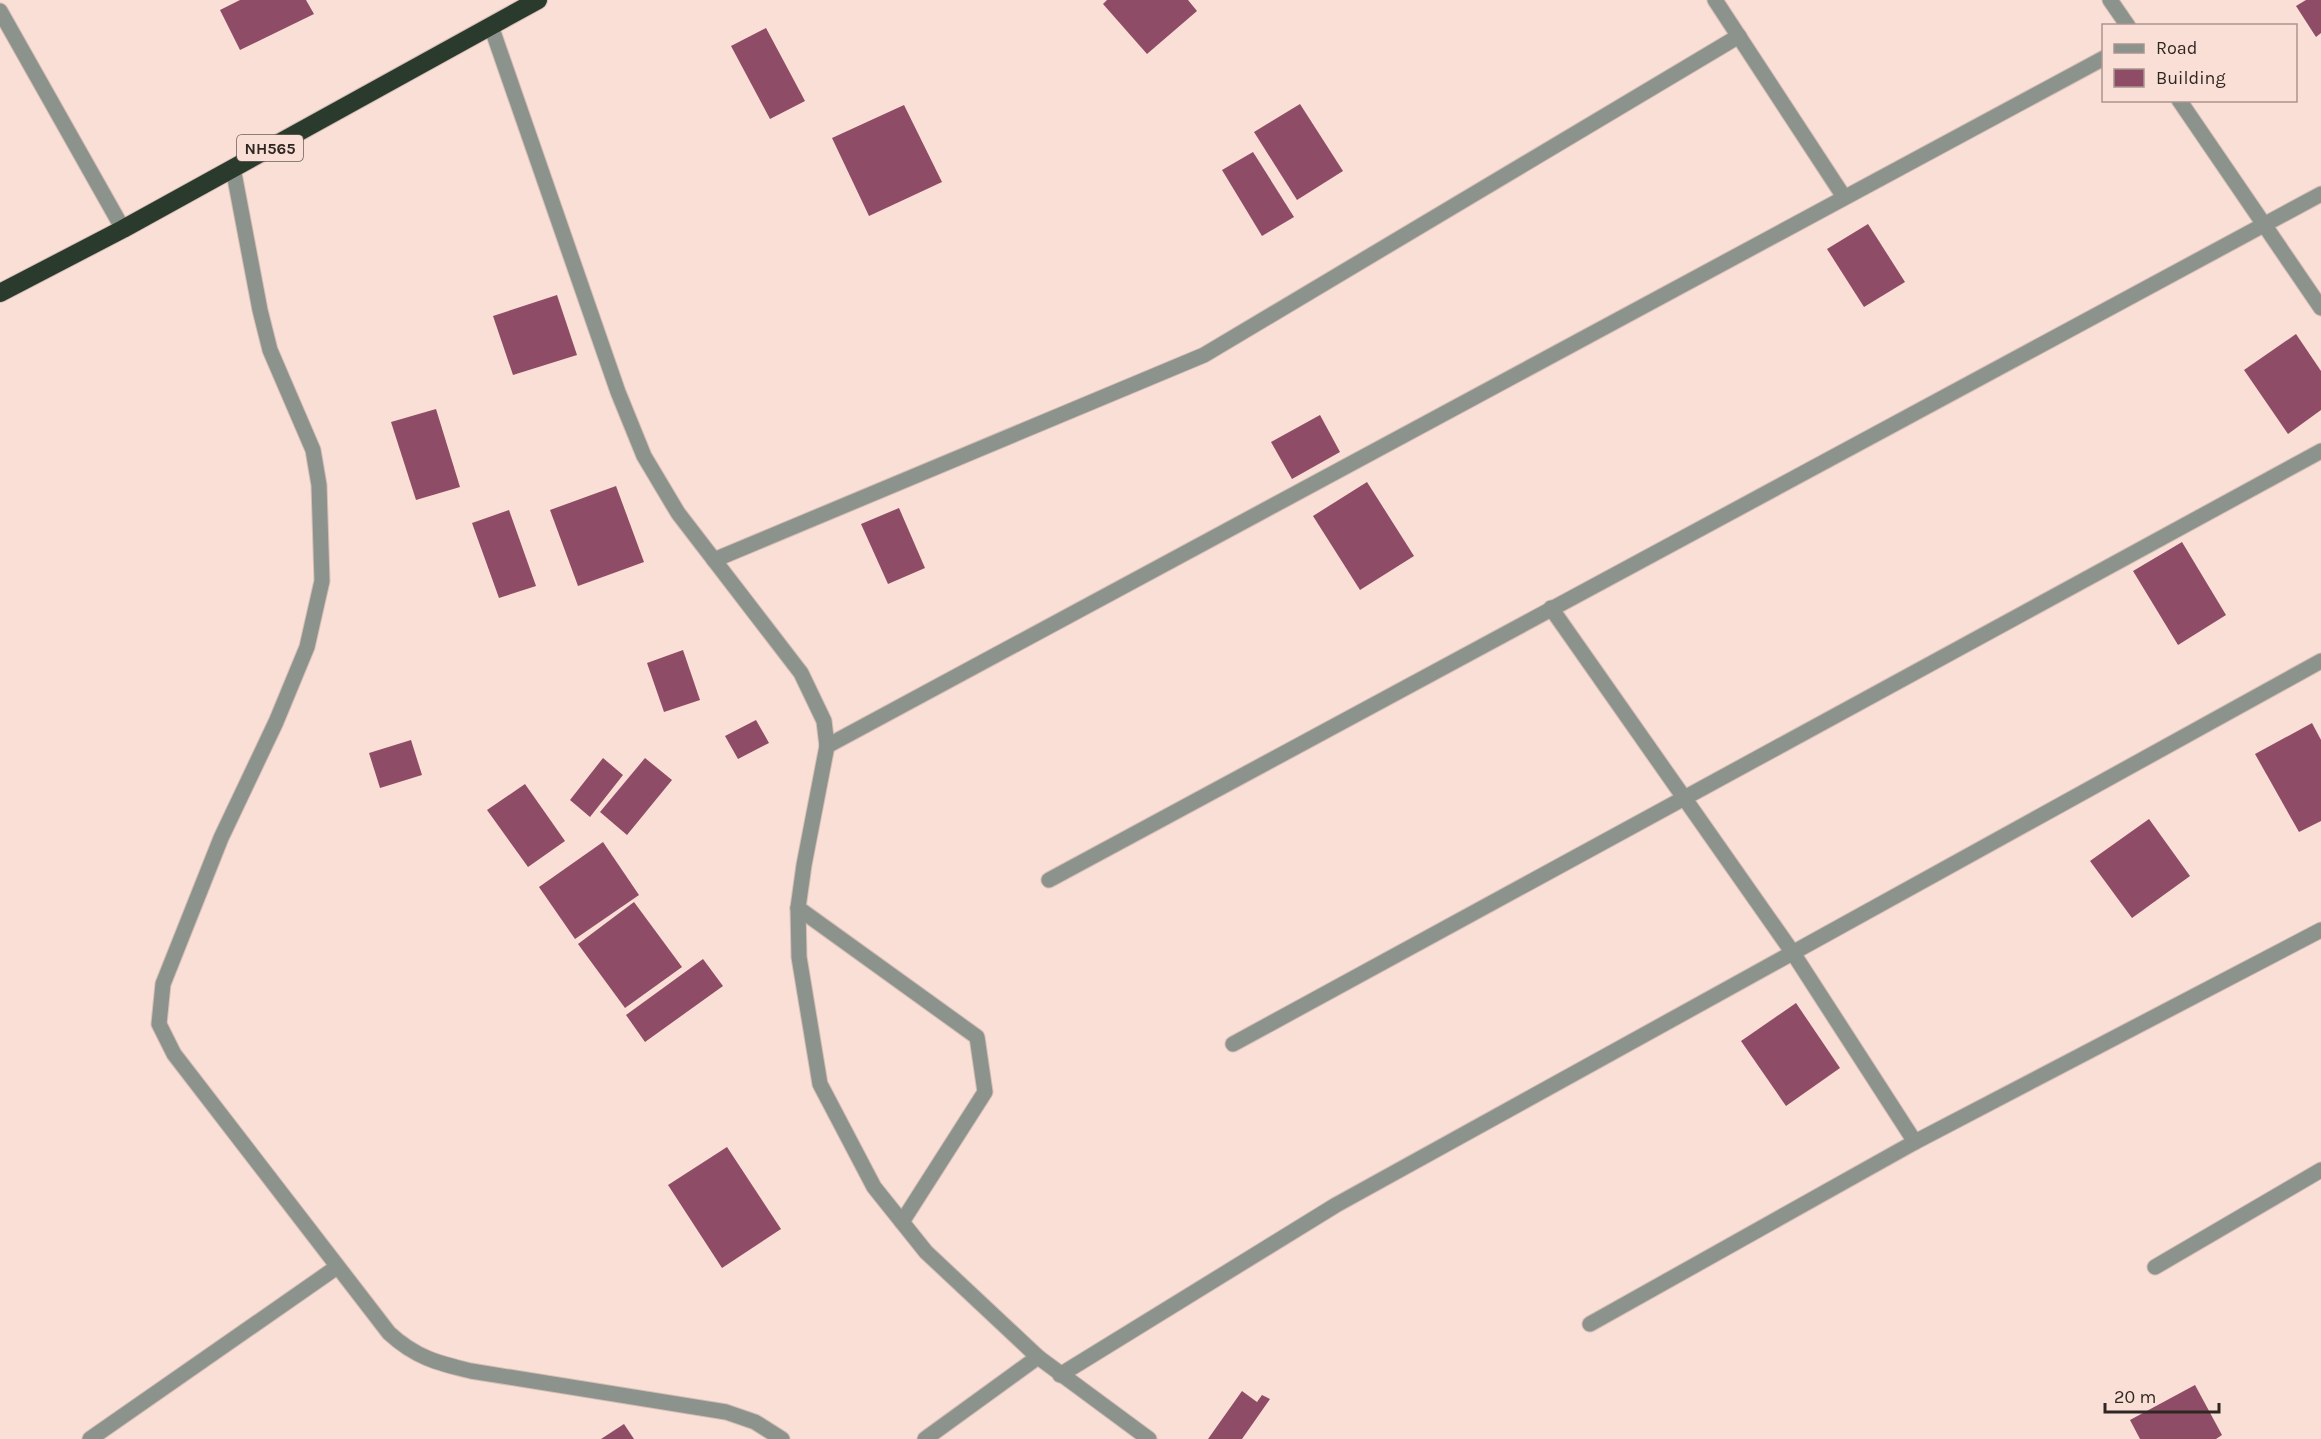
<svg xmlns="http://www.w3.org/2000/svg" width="2321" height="1439" font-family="Karla,sans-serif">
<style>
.building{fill:#8f4c67}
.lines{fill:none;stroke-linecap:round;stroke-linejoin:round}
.street-casing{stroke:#d5beb6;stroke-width:17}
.highway-casing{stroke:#d5beb6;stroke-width:20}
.street{stroke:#8b938c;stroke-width:15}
.highway{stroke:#2a3a2c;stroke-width:18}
.labels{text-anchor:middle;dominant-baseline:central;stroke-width:6;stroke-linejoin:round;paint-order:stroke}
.shield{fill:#f9dfd6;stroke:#6c5e59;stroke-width:1.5}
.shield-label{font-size:16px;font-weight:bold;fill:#302723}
</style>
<rect width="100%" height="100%" fill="#f9dfd6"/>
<g class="building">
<path d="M240 0H306L314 14 240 50 220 10Z"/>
<path d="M1107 0H1188L1197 11 1147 54 1103 4Z"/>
<path d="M2306 0H2321V33L2316 37 2296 6Z"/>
<path d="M766 28 805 101 770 119 731 46Z"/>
<path d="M1300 104 1343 171 1297 200 1254 132Z"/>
<path d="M904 105 942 182 869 216 832 138Z"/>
<path d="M1253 152 1294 217 1262 236 1222 170Z"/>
<path d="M1868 224 1905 282 1864 307 1827 249Z"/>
<path d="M557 295 577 355 513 375 493 316Z"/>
<path d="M2296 334 2321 371V410L2288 434 2244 370Z"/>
<path d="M436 409 460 487 416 500 391 422Z"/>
<path d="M1320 415 1340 452 1292 479 1271 442Z"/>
<path d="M1367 482 1414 556 1360 590 1313 516Z"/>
<path d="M616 486 644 562 578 586 550 510Z"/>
<path d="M899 508 925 568 888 584 861 524Z"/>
<path d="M509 510 536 586 499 598 472 523Z"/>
<path d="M2182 542 2226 615 2178 645 2133 571Z"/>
<path d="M683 650 700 700 664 712 647 663Z"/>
<path d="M756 720 769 743 738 759 725 736Z"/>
<path d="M2312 723 2321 740V821L2299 832 2255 754Z"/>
<path d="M411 740 422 775 380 788 369 753Z"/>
<path d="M603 758 623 775 590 817 570 800Z"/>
<path d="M645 758 672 780 627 835 600 812Z"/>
<path d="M525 784 565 841 528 867 487 810Z"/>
<path d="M2149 819 2190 876 2132 918 2090 861Z"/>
<path d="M603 842 639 895 575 939 539 887Z"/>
<path d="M634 902 682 967 625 1008 578 944Z"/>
<path d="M703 959 723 986 645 1042 626 1015Z"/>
<path d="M1796 1003 1840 1068 1786 1106 1741 1041Z"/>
<path d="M727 1147 781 1229 722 1268 668 1185Z"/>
<path d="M2195 1385 2222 1435 2216 1439H2140L2130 1420Z"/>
<path d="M1242 1391 1257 1402 1262 1395 1270 1399 1242 1439H1208Z"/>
<path d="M624 1424 634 1439H601Z"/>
</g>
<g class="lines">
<g class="street-casing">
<g id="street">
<path d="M1715 0 1844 197"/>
<path d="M2110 0 2128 26"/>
<path d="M0 11 123 229"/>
<path d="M491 26 618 392 644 456 678 513 801 673 824 721 827 746 804 865 798 908 799 957 820 1084 874 1187 926 1252 1038 1357 1149 1439"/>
<path d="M2179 100 2321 308"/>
<path d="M233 168 260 310 270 350 313 450 319 485 322 581 307 647 276 722 221 838 163 984 159 1024 174 1054 389 1333C415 1357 437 1363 471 1371L726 1412 755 1422 782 1439"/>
<path d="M714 560 1204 355 1739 36"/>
<path d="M1551 608 1793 953 1915 1142"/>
<path d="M827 746 2104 58"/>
<path d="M1049 880 2321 194"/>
<path d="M798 908 977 1037 985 1092 902 1222"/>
<path d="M1233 1044 2321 451"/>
<path d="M2155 1267 2321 1170"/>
<path d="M1590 1324 1915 1142 2321 930"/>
<path d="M1060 1375 1336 1205 2321 661"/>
<path d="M90 1439 337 1267"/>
<path d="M925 1439 1038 1357"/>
</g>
</g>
<g class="highway-casing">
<path id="highway" d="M0 293 123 229 538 0"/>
</g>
<use href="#street" class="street"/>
<use href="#highway" class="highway"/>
</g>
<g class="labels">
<rect class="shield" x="237" y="135" width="66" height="26" rx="4.5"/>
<g class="shield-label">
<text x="270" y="148">NH565</text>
</g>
</g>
<rect x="2102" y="24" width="195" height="78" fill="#f9dfd6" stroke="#a9958e" stroke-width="1.5"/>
<rect x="2114" y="44" width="30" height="9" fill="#8b938c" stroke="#a9958e" stroke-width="1.5"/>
<text x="2156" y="54" font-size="18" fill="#302723">Road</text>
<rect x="2114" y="69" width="30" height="18" fill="#8f4c67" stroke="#a9958e" stroke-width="1.5"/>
<text x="2156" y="84" font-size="18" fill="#302723">Building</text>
<path d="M2105 1403v9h114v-9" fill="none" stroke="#302723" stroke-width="3"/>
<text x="2114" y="1403" font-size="18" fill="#302723" stroke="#f9dfd6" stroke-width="4.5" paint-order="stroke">20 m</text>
</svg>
